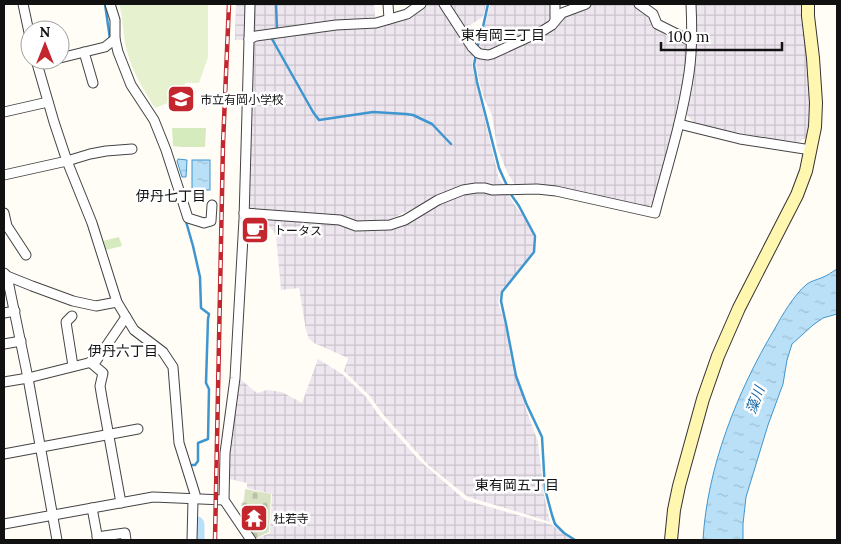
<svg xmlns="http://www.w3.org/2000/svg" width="841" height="544" font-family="Lora,'Noto Sans JP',serif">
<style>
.industrial{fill:url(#industrial-grid)}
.cemetery{fill:url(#cemetery-stones)}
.park{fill:#d5ebbd}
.pitch{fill:#e6f2cf}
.water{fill:url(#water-ripples);stroke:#3f96cf}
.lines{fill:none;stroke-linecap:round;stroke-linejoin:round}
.stream{stroke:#3f96cf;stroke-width:2.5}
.river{stroke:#b9e0f7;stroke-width:15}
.street-casing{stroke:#444;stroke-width:11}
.secondary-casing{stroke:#333;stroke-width:14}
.street{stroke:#fff;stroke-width:9}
.secondary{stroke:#fff6b0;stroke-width:12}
.rail-casing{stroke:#c4262e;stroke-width:4.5}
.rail{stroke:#fff;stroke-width:2.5;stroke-dasharray:8;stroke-linecap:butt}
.labels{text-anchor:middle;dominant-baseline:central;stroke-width:5;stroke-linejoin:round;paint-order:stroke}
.poi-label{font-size:12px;fill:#111;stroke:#fff;text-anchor:start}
.neighbourhood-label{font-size:14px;fill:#111;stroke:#fff}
.water-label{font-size:14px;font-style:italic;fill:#1768a6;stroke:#fff}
</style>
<defs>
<pattern id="industrial-grid" width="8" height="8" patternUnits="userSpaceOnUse" patternTransform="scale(1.25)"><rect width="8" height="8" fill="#eee6ef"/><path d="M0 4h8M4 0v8" fill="none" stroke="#cbc4cc"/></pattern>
<pattern id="cemetery-stones" width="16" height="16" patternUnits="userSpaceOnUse" patternTransform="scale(1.25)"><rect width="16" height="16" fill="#d9e3c4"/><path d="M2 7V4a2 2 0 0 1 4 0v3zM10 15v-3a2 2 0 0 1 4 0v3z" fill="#b9c2a7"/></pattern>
<pattern id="water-ripples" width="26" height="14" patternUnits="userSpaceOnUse" patternTransform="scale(1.25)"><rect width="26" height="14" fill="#b9e0f7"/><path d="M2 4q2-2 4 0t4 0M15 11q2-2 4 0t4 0" fill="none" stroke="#9ebfd3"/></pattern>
</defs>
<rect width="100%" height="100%" fill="#fffdf5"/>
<g class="industrial">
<path d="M236 4H248L247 40H235Z"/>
<path d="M254 4H374L375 19 254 32Z"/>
<path d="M426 4H441L474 51 472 66 499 179 504 184V186L494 187 482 184H471L462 186 386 221 360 222 252 210 249 207 253 43 255 40 410 16Z"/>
<path d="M449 4H486L483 17 465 28Z"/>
<path d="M490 4H553L552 19 548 26 489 52 479 51Z"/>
<path d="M593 4H636L654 20 651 26 667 36 670 35 687 43 686 76 655 201 646 208 516 187 507 172 497 147 492 115 484 98 479 81 476 63 477 55 483 56 563 16Z"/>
<path d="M696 4H805L812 75 810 132 806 138 799 142 772 139 699 125 692 121 687 115 685 107 692 76 696 37Z"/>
<path d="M482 191 494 194H508L514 204 522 214 533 232V251L503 290 500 295 498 302 504 321 511 359 519 382 526 409 538 442 544 495 550 522 525 514 468 497 428 465 382 413 370 396 344 371 348 358 314 343 309 339 306 330 299 288 281 290 276 236 274 232 262 218 338 224 353 231 383 230 393 229 410 221 431 211 442 203 460 195 473 192Z"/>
<path d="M318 359 342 374 366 397 378 414 419 460 465 500 552 525 572 540H253L270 533 272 494 247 488V483L229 479V441L237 381 240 379 257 393 267 390 282 392 302 403Z"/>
</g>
<path class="cemetery" d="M245 489 271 494 269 532 254 539 245 524 241 504 244 500Z"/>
<g class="park">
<path d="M172 128H206L205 147H182L173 146Z"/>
<path d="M119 237 122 246 106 250 103 241Z"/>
</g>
<path class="pitch" d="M119 4H208V57L199 83H185L184 93 178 99 155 108C144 90 132 72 127 51 122 35 124 20 119 4Z"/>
<g class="water">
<path d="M178 159 187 160 186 177H182L177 161Z"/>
<rect x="192" y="160" width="18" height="30"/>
<path d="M837 269V314L823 318 813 325 792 344 787 360 783 384 768 425 746 497 743 524V540H703C707 468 737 392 774 330 783 314 793 296 807 284 811 281 816 280 821 278 827 276 832 272 837 269Z"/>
</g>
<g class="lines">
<g class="stream">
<path d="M105 4 110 39"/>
<path d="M276 4 277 29"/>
<path d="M272 39 313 112 319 120 373 112 406 114 413 115 432 124 451 144"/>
<path d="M477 48 481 36 488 4"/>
<path d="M476 54 474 65 477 82 499 168 508 188"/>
<path d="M510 193 519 206 535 236 534 252 502 292 501 301 506 324 516 376 526 403 542 437 545 489 552 515 555 524 564 533 575 540"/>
<path d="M185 218 193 246 200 277 201 308 209 314 208 319 206 383 209 389 208 439 198 443V461L195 465H190"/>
</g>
<path class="river" d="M197 524V540"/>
<g class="street-casing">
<g id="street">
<path d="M23 4 30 37"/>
<path d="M250 4 244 219 235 378 225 453 224 500 251 540"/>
<path d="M388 4 389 19"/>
<path d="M444 4 472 47 478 53 481 54 488 55 492 54 544 30 552 25 562 13 586 4"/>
<path d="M639 4 653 14 657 24 691 41"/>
<path d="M555 20V4"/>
<path d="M115 39 118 52 131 85 154 120 166 150 188 218 204 223 211 221 212 205"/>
<path d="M249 39 256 36 336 25 376 23 407 14 421 4"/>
<path d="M84 52 93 83"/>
<path d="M60 58 105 47 115 39V20L110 4"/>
<path d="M36 60 54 122 67 161 92 223 117 302 134 330 163 352 173 367 179 443 195 494 193 500 192 540"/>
<path d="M37 63 51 60"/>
<path d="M4 112 48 102"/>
<path d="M679 124 740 139 811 150"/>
<path d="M4 175 67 161 90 154 106 151 132 149"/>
<path d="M4 213 7 226 26 255"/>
<path d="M244 213 340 220 356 226 390 225 405 220 438 200 463 190 476 188H485L492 190 537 189 556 191 655 213C667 167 682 121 689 73 692 53 692 25 691 4"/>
<path d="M4 273 7 276 32 286 73 301 96 306 117 302"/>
<path d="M7 276 28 378 57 540"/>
<path d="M4 313 15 311"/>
<path d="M72 316 66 322 73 366"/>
<path d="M4 344 21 341"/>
<path d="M90 362 103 373 100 386 102 398 121 503"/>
<path d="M4 382 28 378 96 361 126 317"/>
<path d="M4 454 138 429"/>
<path d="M92 508 98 540"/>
<path d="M4 524 153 497 224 500"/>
<path d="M97 537 125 533 126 540"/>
</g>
</g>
<g class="secondary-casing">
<path id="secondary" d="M671 540 674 510 679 486 703 399 718 356 739 308 797 195 806 171 815 127 816 103 813 58 808 16V4"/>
</g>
<use href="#street" class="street"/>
<use href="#secondary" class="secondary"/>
<g class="rail-casing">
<path id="rail" d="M215 540 223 144 229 4"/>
</g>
<use href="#rail" class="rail"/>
</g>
<defs>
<g id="school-square" transform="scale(1.4375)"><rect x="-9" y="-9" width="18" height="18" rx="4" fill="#c4262e" stroke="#fff"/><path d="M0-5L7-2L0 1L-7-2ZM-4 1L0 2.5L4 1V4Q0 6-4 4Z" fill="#fff"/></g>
<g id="cafe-square" transform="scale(1.4375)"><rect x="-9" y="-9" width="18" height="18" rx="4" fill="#c4262e" stroke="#fff"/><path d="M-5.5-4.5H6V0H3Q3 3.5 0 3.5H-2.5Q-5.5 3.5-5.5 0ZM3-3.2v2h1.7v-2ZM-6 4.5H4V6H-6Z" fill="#fff"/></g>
<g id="temple-square" transform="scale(1.4375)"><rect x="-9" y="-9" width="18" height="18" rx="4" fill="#c4262e" stroke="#fff"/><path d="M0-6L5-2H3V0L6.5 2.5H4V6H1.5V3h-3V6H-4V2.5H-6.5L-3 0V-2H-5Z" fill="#fff"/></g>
</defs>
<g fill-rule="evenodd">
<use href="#school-square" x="181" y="99"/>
<use href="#cafe-square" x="255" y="230"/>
<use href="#temple-square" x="254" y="518"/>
</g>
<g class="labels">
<g class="poi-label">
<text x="200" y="99">市立有岡小学校</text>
<text x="274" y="230">トータス</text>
<text x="273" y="518">杜若寺</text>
</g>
<g class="neighbourhood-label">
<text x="503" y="35">東有岡三丁目</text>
<text x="171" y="196">伊丹七丁目</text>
<text x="123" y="351">伊丹六丁目</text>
<text x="517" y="485">東有岡五丁目</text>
</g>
<g class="water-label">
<text transform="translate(755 400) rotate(-70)">藻川</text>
</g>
</g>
<rect width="841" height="544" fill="none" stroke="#111111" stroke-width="10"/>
<g transform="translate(45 45)"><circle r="24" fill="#ffffff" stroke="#a0a0a0"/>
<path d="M0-4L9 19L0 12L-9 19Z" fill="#c4262e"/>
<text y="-8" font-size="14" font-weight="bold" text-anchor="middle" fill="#111111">N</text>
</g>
<path d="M661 42v8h121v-8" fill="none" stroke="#111111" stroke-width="2.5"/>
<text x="668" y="42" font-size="15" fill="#111111" stroke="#ffffff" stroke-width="4" paint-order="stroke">100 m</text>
</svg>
